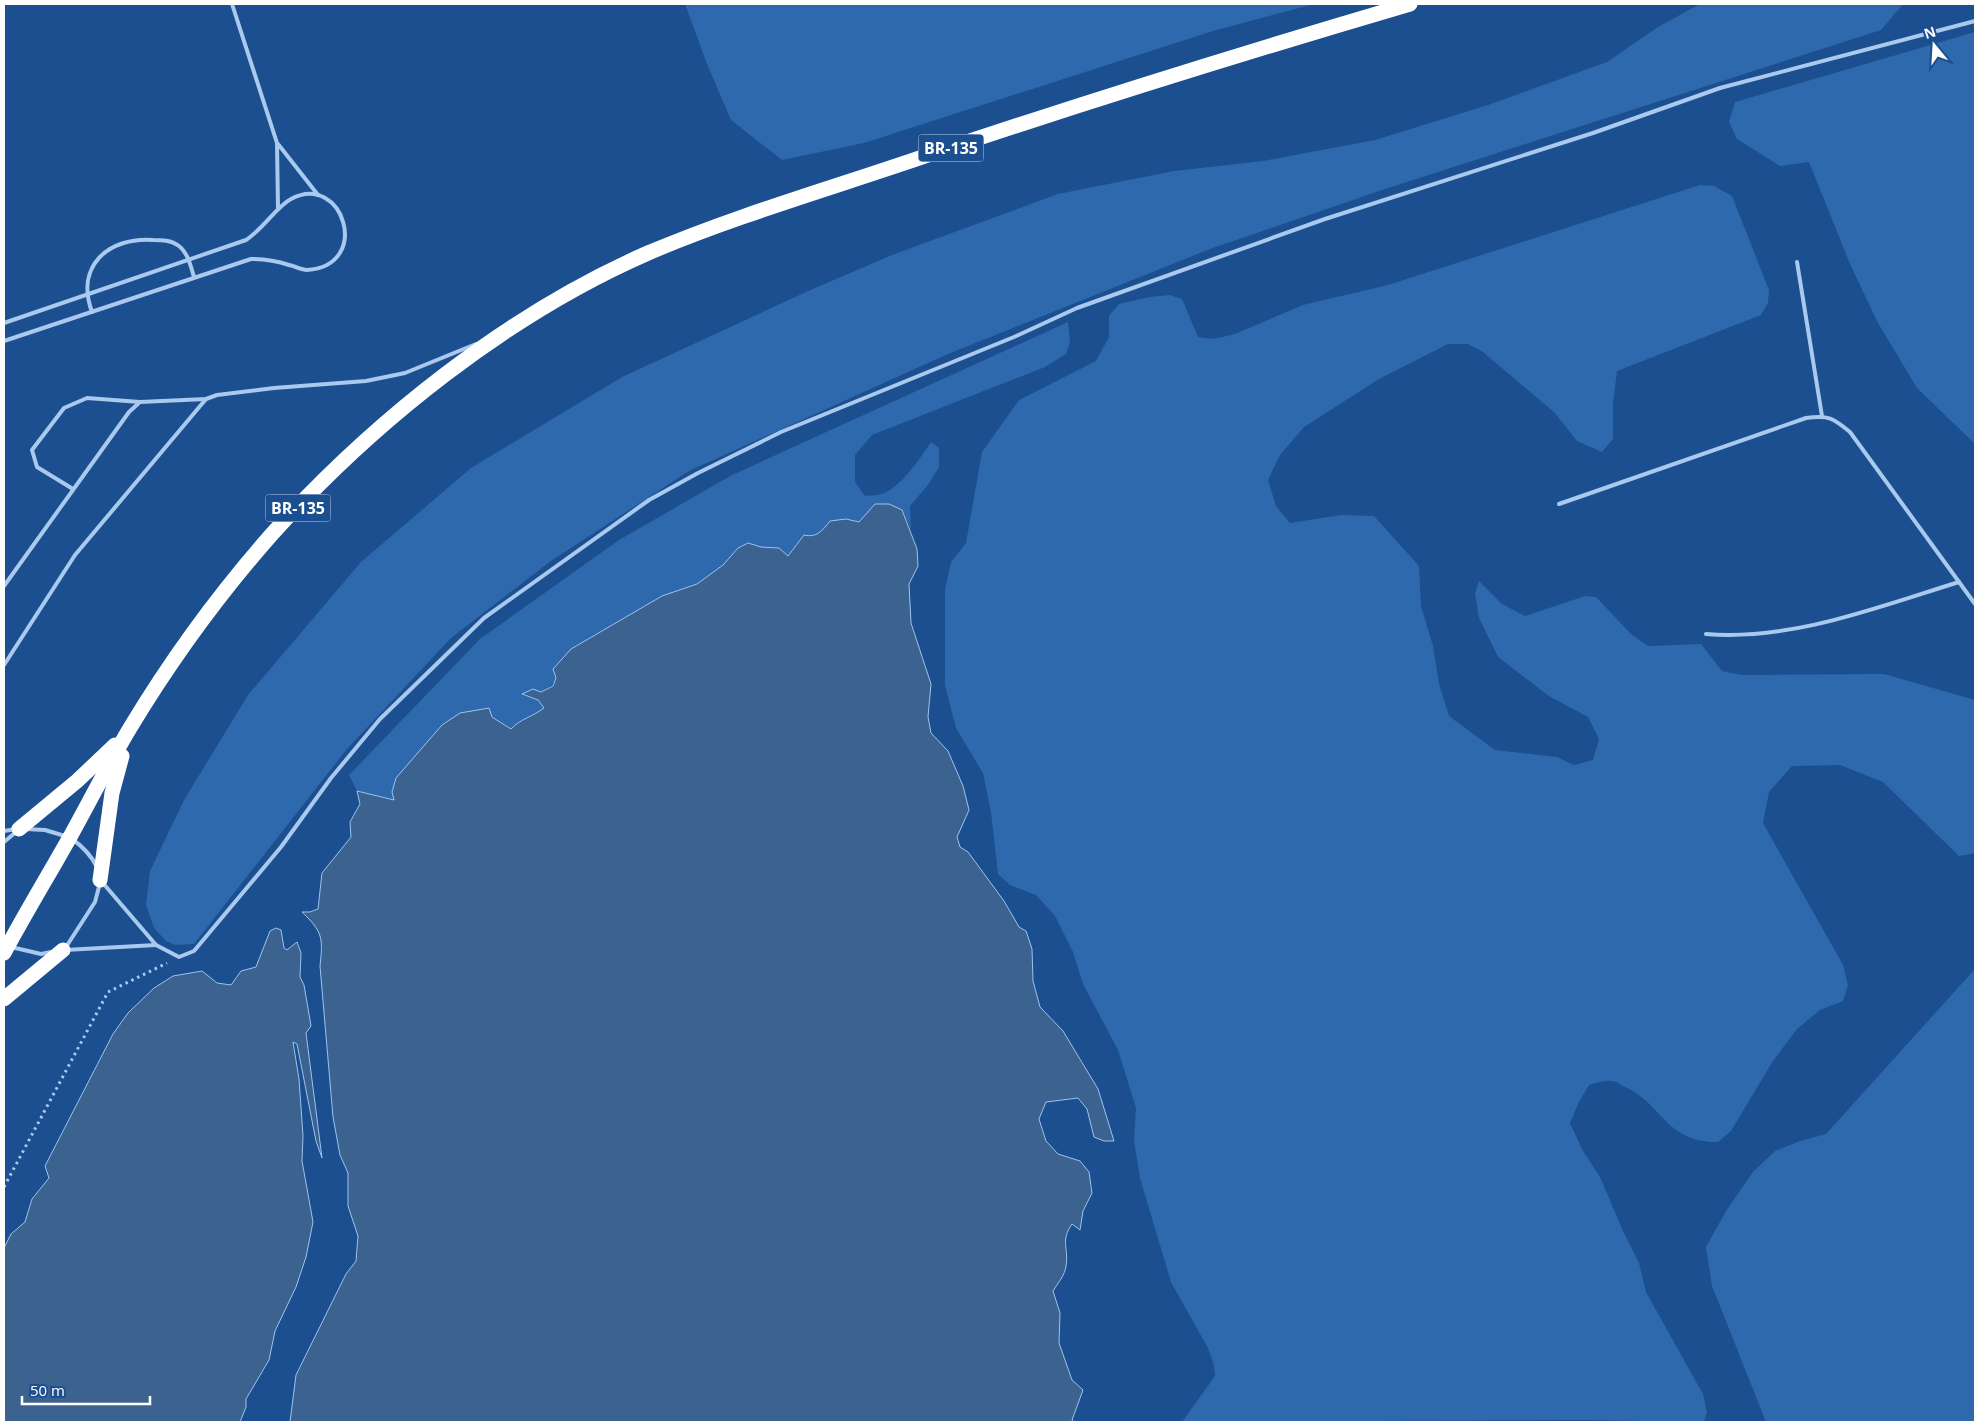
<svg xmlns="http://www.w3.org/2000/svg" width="1979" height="1426" font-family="'Open Sans',sans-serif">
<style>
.green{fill:#2e69ad}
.water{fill:#3c6290;stroke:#9cc4f0}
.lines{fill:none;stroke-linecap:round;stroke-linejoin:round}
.path{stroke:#a9c9ee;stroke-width:3;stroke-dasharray:2.5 4;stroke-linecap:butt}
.lane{stroke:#a9c9ee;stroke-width:4}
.highway{stroke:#fff;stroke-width:15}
.labels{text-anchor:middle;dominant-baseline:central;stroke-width:4;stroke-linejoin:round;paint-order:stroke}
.shield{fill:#1b4f8f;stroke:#bbcadd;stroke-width:1}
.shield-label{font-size:16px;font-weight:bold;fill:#fff}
</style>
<rect width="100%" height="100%" fill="#1b4f8f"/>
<g class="green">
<path d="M685 4H1314L1213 31 864 143 782 160 731 120 707 64Z"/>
<path d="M1700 4H1903L1881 30 1382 190 1210 249 948 354 689 471 551 561 451 638 347 749 194 944 175 945 166 941 154 928 146 905 150 871 184 800 248 695 361 562 471 468 622 377 806 292 892 255 1058 194 1174 171 1263 161 1375 140 1488 105 1607 62 1658 27Z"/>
<path d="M1975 32V444L1917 388 1878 323 1850 264 1809 162 1780 166 1737 139 1729 122 1735 102Z"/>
<path d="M1700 185 1714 186 1732 196 1769 290 1768 303 1761 315 1617 371 1613 404V439L1602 452 1577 441 1555 413 1483 352 1468 344H1448L1379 379 1304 427 1280 455 1268 480 1276 506 1290 523 1341 515 1374 516 1419 566 1421 606 1433 646 1439 684 1449 716 1495 750 1557 757 1574 765 1593 760 1599 739 1588 717 1549 696 1498 657 1479 618 1475 594 1479 581 1502 604 1525 616 1585 596 1596 597 1631 634 1648 646 1701 644 1722 671 1741 675 1884 674 1975 700V853L1959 856 1883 782 1840 765 1792 766 1769 792 1763 823 1843 965 1848 985 1843 1001 1820 1010 1797 1029 1773 1061 1731 1131 1718 1142C1665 1143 1663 1103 1623 1086 1620 1084 1615 1081 1612 1081 1605 1080 1596 1083 1589 1085L1579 1102 1570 1123 1583 1151 1600 1177 1623 1231 1639 1263 1646 1292 1703 1394 1707 1412 1704 1422 1584 1420 1182 1422 1215 1376 1214 1365 1208 1348 1171 1282 1140 1178 1134 1141 1136 1108 1118 1050 1083 984 1073 952 1055 916 1036 895 1010 885 998 874 991 812 983 773 956 728 945 685V590L951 562 966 543 982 452 1019 400 1096 361 1109 337V316L1119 304 1150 297 1170 295 1182 299 1198 337 1214 339 1235 334 1303 305 1388 285Z"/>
<path d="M1068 322 1070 342 1066 354 1045 367 872 435 855 455V482L865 496C870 495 876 496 881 494 899 490 921 457 931 442L939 448V467L928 485 910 506 911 529 902 510 859 522 846 519 811 537 804 535 788 556 779 548 761 547 747 543 738 548 723 565 697 584 644 606 617 624 594 635 556 678C550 692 536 692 522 695L539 700 545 708C533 716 520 719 512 729L492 717 394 800 357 791 349 775 480 639 619 540 732 475Z"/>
<path d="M1975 969V1422H1766L1712 1286 1706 1247 1726 1211 1753 1172 1775 1151 1800 1141 1826 1134Z"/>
</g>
<g class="water">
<path d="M875 504H889L902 510 917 549 918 566 909 584 911 623 931 684 928 717 931 733 948 751 963 786 969 810 957 837 960 847 968 852 1004 901 1019 927 1026 931 1032 949 1033 981 1040 1007 1063 1031 1098 1089 1114 1141H1104L1094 1137 1087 1109 1078 1098 1046 1102 1039 1119 1046 1141 1058 1154 1080 1161 1089 1172 1092 1193 1083 1211 1080 1230 1072 1224C1060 1241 1069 1248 1066 1266 1065 1275 1058 1283 1053 1291L1060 1313 1059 1343 1072 1380 1083 1390 1072 1420 1074 1422H290L296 1375 346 1274 356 1261 358 1236 348 1206V1173L340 1155 333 1117 320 966C323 938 323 932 302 912H310L318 909 322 873 351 837 350 822 360 804 357 791 394 800 392 792 396 778 442 725 460 713 489 708 492 717 511 729C520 719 534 716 544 708L538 700 522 694 533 689 541 692 553 686 556 678 553 669 571 649 662 596 697 584 723 565 738 548 748 543 761 547 779 548 788 556 804 535C817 538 822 531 830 521L846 519 859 522Z"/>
<path d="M276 928 281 930 284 948 287 950 297 942 301 953 300 977 304 985 311 1026 306 1033 322 1158 316 1141 297 1044 293 1042 299 1079 303 1136 302 1161 313 1222 306 1257 296 1287 275 1331 269 1360 246 1399V1407L240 1422H4V1248L11 1234 25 1222 32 1199 49 1178 45 1166 113 1034 128 1013 154 988 173 976 202 971 217 983 231 985 241 971 256 967 270 931Z"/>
</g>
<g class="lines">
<path class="path" d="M4 1187 108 992 167 963"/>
<g class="lane">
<path d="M232 4 277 143 278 209"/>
<path d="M278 144 318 195"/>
<path d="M1797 262 1822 416"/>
<path d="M92 312C75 266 108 237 153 240 162 240 171 240 179 246 188 253 191 267 194 277"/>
<path d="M4 323 246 240C264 228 276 207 291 199 343 171 373 266 307 270 301 270 295 266 289 265 277 261 264 259 251 259L4 341"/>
<path d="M73 489 37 467 32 450 64 408 87 398 140 402 206 399 217 395 274 388 366 381 405 373 476 344"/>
<path d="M1559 504 1806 418C1829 415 1833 418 1850 432L1975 604"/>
<path d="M4 586 129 412 140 402"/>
<path d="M1706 634C1792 641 1878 607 1959 582"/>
<path d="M4 665 75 555 206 399"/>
<path d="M26 829 45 830 65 836"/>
<path d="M4 831 16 829"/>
<path d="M72 839C82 846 91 855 97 867"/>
<path d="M4 842 16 832"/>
<path d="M102 882 156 945 179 957 194 951 281 847 331 778 380 719 484 618 649 500 698 473 781 432 1014 337 1077 308 1325 219 1593 133 1720 88 1975 21"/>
<path d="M11 947 41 954 51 952"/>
<path d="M66 947 95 902 100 883"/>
<path d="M65 950 156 945"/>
</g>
<g class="highway">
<path d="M19 829 77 781 115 745"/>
<path d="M100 880 112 793 122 756"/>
<path d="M4 953C25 914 48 876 70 837 90 801 109 763 130 728 171 660 219 594 272 534 374 421 508 314 648 253 740 214 839 186 934 153 1092 100 1250 51 1410 4"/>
<path d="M4 999 63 950"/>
</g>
</g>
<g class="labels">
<g class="shield">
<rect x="918.5" y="134.5" width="65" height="27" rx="4"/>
<rect x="265.5" y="494.5" width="65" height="27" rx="4"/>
</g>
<g class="shield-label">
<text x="951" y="148">BR-135</text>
<text x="298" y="508">BR-135</text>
</g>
</g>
<rect width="1979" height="1426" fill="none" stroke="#ffffff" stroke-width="10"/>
<g transform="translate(1934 45) rotate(342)" stroke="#1b4f8f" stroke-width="4" paint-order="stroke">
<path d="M0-4L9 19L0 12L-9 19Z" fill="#ffffff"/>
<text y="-8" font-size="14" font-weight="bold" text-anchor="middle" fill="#ffffff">N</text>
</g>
<path d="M22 1396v8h128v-8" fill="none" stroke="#ffffff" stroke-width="2.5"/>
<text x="30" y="1396" font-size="15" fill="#ffffff" stroke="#1b4f8f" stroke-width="4" paint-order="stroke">50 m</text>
</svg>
